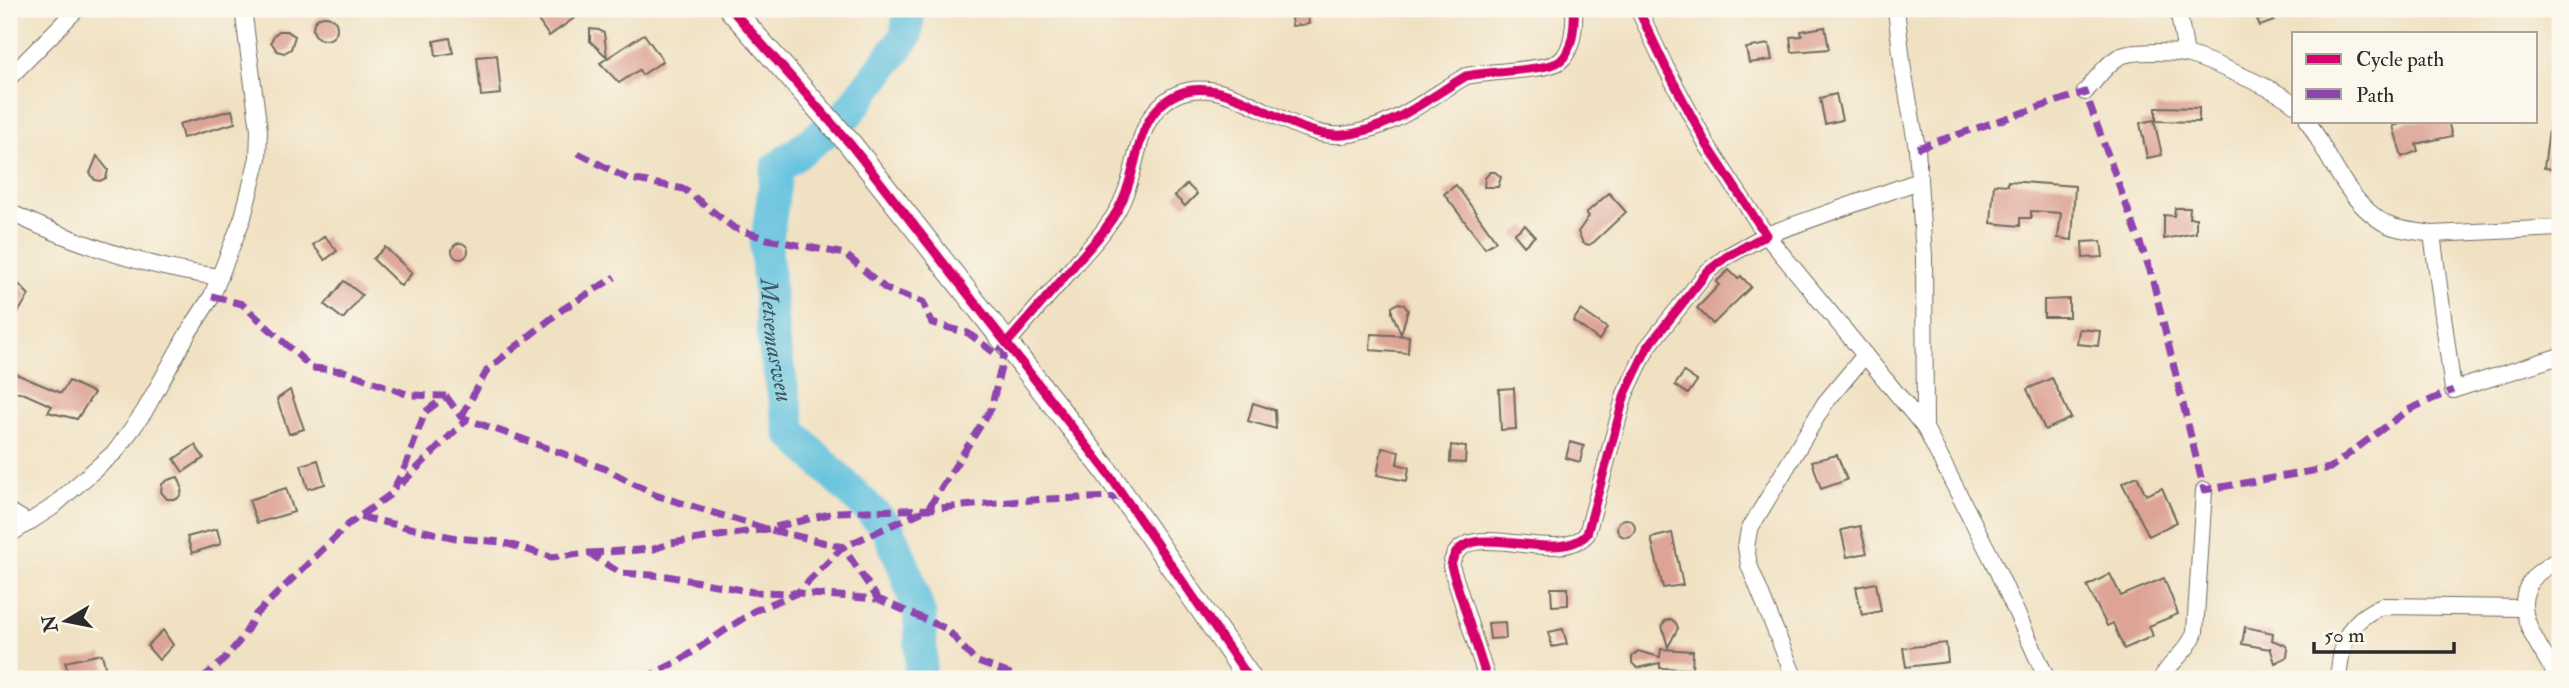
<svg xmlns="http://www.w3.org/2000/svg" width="2569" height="688" font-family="'IM FELL Double Pica',serif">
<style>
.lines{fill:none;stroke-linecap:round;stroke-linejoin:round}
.river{stroke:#60c1de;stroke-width:33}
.building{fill:#dda496}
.street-casing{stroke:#706b60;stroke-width:18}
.secondary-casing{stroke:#706b60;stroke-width:25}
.street{stroke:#fff;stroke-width:16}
.secondary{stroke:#fff;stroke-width:23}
.quiet{stroke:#8e44ad;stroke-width:7;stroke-dasharray:14 7;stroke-linecap:butt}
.cycleway-casing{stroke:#fbf7ec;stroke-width:13}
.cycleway{stroke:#d6006c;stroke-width:9}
.labels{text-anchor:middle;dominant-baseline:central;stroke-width:5;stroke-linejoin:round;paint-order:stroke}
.water-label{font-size:24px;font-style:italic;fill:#3b5861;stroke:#fbf7ec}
</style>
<rect width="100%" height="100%" fill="#fbf7ec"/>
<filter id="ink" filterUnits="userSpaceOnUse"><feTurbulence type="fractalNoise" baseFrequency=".0143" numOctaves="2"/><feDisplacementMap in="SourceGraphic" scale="14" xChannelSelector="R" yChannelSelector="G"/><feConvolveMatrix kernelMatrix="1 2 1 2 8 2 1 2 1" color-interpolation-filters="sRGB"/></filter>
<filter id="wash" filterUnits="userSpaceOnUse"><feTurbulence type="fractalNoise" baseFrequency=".00686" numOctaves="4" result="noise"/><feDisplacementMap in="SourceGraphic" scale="28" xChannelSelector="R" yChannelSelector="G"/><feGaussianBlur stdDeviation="1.57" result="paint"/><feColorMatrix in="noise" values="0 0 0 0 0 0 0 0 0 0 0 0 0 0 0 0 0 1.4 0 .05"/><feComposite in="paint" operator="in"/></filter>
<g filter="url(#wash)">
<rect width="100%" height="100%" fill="#f0e1c2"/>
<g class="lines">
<path class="river" id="s1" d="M909 9 906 36 844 118 777 168 766 247 773 340 791 432 887 527 904 567 920 616 921 659 919 679"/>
</g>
<g id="blocks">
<g class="building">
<path d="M530 9H587L549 36Z"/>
<path d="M1290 9H1307L1309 24 1292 26Z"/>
<path d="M2253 9H2269L2274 21 2260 26Z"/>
<circle cx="325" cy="28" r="12"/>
<path d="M1825 27 1829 49 1792 52 1790 37 1802 36 1801 31Z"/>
<path d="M590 29 599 30 604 33 607 57 590 41Z"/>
<path d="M279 31H287L295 36 291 49 284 53 277 51 271 42 274 35Z"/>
<path d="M644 34 663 61 642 75 639 70 619 83 600 63Z"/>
<path d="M450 38 453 53 436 56 434 41Z"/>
<path d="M1769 44 1772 60 1749 63 1746 48Z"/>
<path d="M497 55 501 94 481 96 477 57Z"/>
<path d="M1836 94 1842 120 1825 124 1820 98Z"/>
<path d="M2156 107 2199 108V122L2156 121Z"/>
<path d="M232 110 235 123 183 138 179 124Z"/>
<path d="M2551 115H2560V170L2544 168Z"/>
<path d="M2154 120 2162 155 2147 158 2140 123Z"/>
<path d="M2410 121H2448L2452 136 2416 144 2418 151 2402 157 2393 126Z"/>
<path d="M97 156 108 170 106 178 100 181 95 180 90 173Z"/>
<path d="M1490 172H1495L1501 177 1498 187H1484L1485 178Z"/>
<path d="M2008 181 2075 186 2072 240 2058 238 2061 213 2031 211V218H2020V226L1991 223 1994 184 2008 185Z"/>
<path d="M1187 184 1197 194 1185 206 1175 196Z"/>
<path d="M1456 185 1496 241 1485 248 1444 194Z"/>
<path d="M1609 193 1626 212 1594 242 1589 245 1583 243 1578 232 1589 216 1586 213Z"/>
<path d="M2175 208H2190L2189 218H2196V233L2164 239V215L2174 216Z"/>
<path d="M1525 225 1535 236 1524 246 1514 234Z"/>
<path d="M325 236 337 251 325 260 313 245Z"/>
<path d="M2101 241 2103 257 2083 258 2082 242Z"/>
<circle cx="460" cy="251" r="8"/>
<path d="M385 247 412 273 401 286 373 259Z"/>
<path d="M1729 270 1738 279 1741 276 1751 287 1713 324 1697 308 1719 285 1716 282Z"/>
<path d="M9 274 29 295 9 327Z"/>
<path d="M344 281 362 295 343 319 325 305Z"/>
<path d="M2069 299V317H2044V300Z"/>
<path d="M1398 303 1403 304 1408 310 1401 334 1392 313V307Z"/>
<path d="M1581 310 1607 328 1599 340 1573 321Z"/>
<path d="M2079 329 2100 331 2098 346 2077 344Z"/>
<path d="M1371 334 1409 336 1408 353 1370 350Z"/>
<path d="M9 371 61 393 69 381 94 393 77 419 48 412 52 406 25 394 9 391Z"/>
<path d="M1684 372 1697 381 1688 394 1675 385Z"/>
<path d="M2052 378 2071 418 2045 430 2027 389Z"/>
<path d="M1514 388 1516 429 1501 430 1499 389Z"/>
<path d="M290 390 304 429 289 434 277 399Z"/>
<path d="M1253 403 1275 410 1276 429 1248 421Z"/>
<path d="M1570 442 1584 446 1580 462 1566 458Z"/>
<path d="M195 445 204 458 183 472 174 459Z"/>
<path d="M1451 445 1466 447 1465 463 1450 462Z"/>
<path d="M1382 448 1399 451 1397 464 1409 467 1407 481 1377 475Z"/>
<path d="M1837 455 1847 480 1821 489 1812 461Z"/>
<path d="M318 460 325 484 308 489 301 465Z"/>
<path d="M2137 476 2146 495 2162 488 2177 522 2149 536 2122 483Z"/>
<path d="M178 477 182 487 181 494 177 499H167L161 492 162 484 168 480Z"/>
<path d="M286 488 294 512 257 523 249 500Z"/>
<circle cx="1626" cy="528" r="9"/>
<path d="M1860 526 1867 553 1847 557 1841 530Z"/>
<path d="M217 529 221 544 192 553 187 537Z"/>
<path d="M1672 533 1683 585 1663 588 1651 538Z"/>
<path d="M2110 574 2121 596 2164 578 2178 614 2149 626 2153 636 2124 649 2113 623 2107 626 2087 586Z"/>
<path d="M1876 583 1881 611 1862 615 1856 587Z"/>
<path d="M1551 588H1568V605L1552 606Z"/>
<path d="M1671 619 1676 623 1678 628 1668 647 1662 626 1665 621Z"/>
<path d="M1505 622 1506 638 1490 639 1488 623Z"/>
<path d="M2245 627 2273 633 2272 640 2285 645 2288 649 2287 657 2275 663 2270 647V649L2242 644Z"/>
<path d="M1563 629 1567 644 1552 647 1549 632Z"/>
<path d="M163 630 173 645 159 660 147 646Z"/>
<path d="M1946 643 1948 662 1906 667 1903 648Z"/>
<path d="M1661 649 1693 651 1692 669 1660 668V663L1637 668 1632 663V657L1638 651 1660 657Z"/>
<path d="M102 654 108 679H70L65 662Z"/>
</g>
</g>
</g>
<g filter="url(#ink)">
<use href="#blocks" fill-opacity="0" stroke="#706b60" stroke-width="2"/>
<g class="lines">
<g class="street-casing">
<g id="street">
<path d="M1896 9 1903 70 1917 148 1924 257 1925 428 1991 557 2047 679"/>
<path d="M2178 9 2186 54"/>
<path d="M9 78 77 9"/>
<path d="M2085 92C2095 81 2106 64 2119 57 2131 50 2171 52 2185 54 2202 57 2282 92 2294 104"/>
<path d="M2308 121C2329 156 2350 206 2388 225 2401 231 2418 231 2432 234L2453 390 2560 356"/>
<path d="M1919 181 1766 235 1925 428"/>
<path d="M9 212C75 243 147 268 220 277"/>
<path d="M2432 234 2560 228"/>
<path d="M1007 343C1029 318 1051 292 1073 267 1084 253 1097 241 1107 226 1114 217 1121 205 1125 194 1137 166 1137 128 1160 106 1213 54 1285 141 1343 135 1390 130 1427 99 1466 76 1487 71 1547 71 1560 61 1573 51 1575 24 1574 9"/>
<path d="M9 511 29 523"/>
<path d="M9 535 51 508 116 451 144 412 188 333 212 296 243 217 258 158 259 130 243 9"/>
<path d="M1487 679 1451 566C1460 511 1556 569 1587 534L1625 394 1647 348 1708 271 1726 257 1766 235 1707 145 1666 68 1638 9"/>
<path d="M1795 679 1749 565 1746 547 1749 530 1825 403 1865 355"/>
<path d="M2161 679C2170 661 2189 651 2195 632L2204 490"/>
<path d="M2338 679C2342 643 2345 622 2382 606L2522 608"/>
<path d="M2558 679C2542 647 2504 607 2537 574 2544 568 2553 563 2560 558"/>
</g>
</g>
<g class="secondary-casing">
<path id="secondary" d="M731 9 851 145 1105 469 1250 679"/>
</g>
<use href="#street" class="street"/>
<use href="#secondary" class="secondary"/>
<g class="quiet">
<path d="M1917 148 2085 92 2151 273 2204 490 2330 468 2408 410 2453 390"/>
<path d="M578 153 626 178 684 189 734 228 767 239 845 254 886 289 923 302 932 323 968 333 996 354 1007 343"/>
<path d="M212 296 242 304 312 368 344 371 409 395 446 396"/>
<path d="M446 396 461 417 606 469 655 495 767 529 843 547 878 599"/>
<path d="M461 417 488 369 563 309 615 277"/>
<path d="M401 484 467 419"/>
<path d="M361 517 456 538 502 542 551 557 589 553 620 573 667 576 753 592 797 593 878 599 947 629 975 661 1024 679"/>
<path d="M589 553 654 549 671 543 767 529 838 512 928 509 1044 499 1125 497"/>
<path d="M201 679 221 663 243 637 256 614 349 524 391 494 405 467 425 412 446 396"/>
<path d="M643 679 679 661 754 611 797 593 843 547 928 509 991 409 1007 343"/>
</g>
<g class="cycleway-casing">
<g id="cycleway">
<path d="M731 9 851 145 1105 469 1250 679"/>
<path d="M1007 343C1029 318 1051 292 1073 267 1084 253 1097 241 1107 226 1114 217 1121 205 1125 194 1137 166 1137 128 1160 106 1213 54 1285 141 1343 135 1390 130 1427 99 1466 76 1487 71 1547 71 1560 61 1573 51 1575 24 1574 9"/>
<path d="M1487 679 1451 566C1460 511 1556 569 1587 534L1625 394 1647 348 1708 271 1726 257 1766 235 1707 145 1666 68 1638 9"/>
</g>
</g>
<use href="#cycleway" class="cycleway"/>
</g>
</g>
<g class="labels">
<g class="water-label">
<text stroke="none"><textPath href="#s1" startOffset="387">Metsemasweu</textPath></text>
</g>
</g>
<rect width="2569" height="688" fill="none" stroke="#fbf7ec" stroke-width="35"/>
<rect x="2292" y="32" width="245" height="91" fill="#fbf7ec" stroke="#a8a59f" stroke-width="2"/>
<rect x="2306" y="54" width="35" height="10" fill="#d6006c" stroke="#a8a59f" stroke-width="2"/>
<text x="2356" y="66" font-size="21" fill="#2b2b2b">Cycle path</text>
<rect x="2306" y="89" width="35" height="10" fill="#8e44ad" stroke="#a8a59f" stroke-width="2"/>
<text x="2356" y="102" font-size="21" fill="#2b2b2b">Path</text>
<g transform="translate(66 621) rotate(260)" stroke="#fbf7ec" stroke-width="5" paint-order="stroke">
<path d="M0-5L12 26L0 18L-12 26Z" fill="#2b2b2b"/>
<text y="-10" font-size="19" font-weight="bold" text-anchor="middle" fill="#2b2b2b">N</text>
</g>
<path d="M2314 642v10h140v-10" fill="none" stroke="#2b2b2b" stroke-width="3.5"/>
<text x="2324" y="642" font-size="21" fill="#2b2b2b" stroke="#fbf7ec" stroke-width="5" paint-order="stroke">50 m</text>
</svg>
